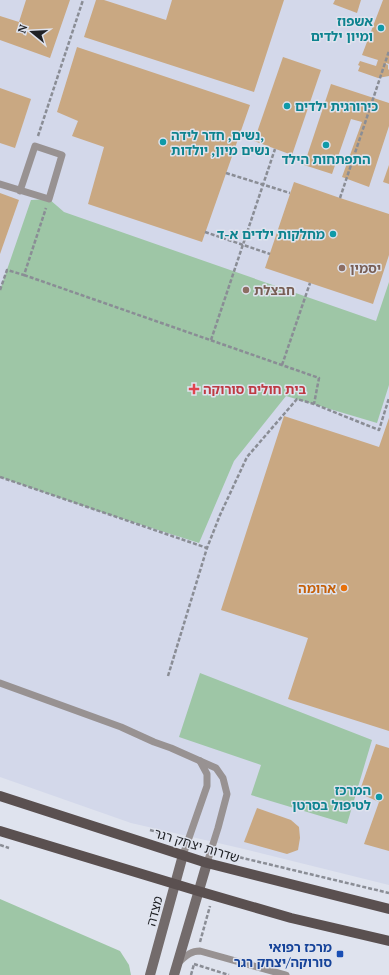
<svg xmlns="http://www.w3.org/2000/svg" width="389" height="975" font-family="'PT Serif','Noto Sans Hebrew',serif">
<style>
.built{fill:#d3d8ea}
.green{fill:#9ec6a6}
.building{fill:#c9a882}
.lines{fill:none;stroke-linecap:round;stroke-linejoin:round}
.path{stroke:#8a8d95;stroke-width:2.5;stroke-dasharray:4 2;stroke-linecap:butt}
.lane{stroke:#989292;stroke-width:7}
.secondary{stroke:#736b6b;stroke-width:10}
.primary{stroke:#5a5050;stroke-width:10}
.culture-dot{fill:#0f9aa8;stroke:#dfe3ee;stroke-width:1.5}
.education-dot{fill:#8d6e63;stroke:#dfe3ee;stroke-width:1.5}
.health-dot{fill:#e0444e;stroke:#dfe3ee;stroke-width:1.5}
.food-dot{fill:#e8710a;stroke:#dfe3ee;stroke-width:1.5}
.transit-dot{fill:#1a4fb4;stroke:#dfe3ee;stroke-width:1.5}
.labels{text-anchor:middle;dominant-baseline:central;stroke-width:3;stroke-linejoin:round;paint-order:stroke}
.culture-label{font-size:13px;font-weight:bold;fill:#0d838f;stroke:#dfe3ee;text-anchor:end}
.education-label{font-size:13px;font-weight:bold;fill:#785e54;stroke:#dfe3ee;text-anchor:start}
.health-label{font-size:13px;font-weight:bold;fill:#be3a42;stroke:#dfe3ee;text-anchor:start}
.food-label{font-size:13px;font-weight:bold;fill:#c56008;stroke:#dfe3ee;text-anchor:end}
.street-label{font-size:13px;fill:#1f2125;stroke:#dfe3ee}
.transit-label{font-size:13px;font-weight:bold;fill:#164399;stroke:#dfe3ee;text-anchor:end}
</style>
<rect width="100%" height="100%" fill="#dfe3ee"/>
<path class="built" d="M0 0H389V885L244 849 131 823 0 777Z"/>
<g class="green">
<path d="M49 199 64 212 376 321 389 282V385L377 423 286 396 234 461 199 543 101 512 0 477V290L31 200Z"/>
<path d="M200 673 372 740 347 824 251 795 261 765 179 737Z"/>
<path d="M0 899 120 951 129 965 131 975H0Z"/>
</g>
<g class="building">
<path d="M26 0H70L50 58 0 40V16L19 22Z"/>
<path d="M96 0H104L166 20 172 0H284L254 92 84 37Z"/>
<path d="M335 0H361L357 13 333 4Z"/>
<path d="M383 0H389V64L386 63V64L388 65V69L389 70V76L378 78 358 71 360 66 358 65 360 61 376 66 378 60 362 55Z"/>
<path d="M77 47 250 105 202 242 88 204 104 147 72 136 78 121 57 112Z"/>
<path d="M283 57 321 70 292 155 254 141Z"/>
<path d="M331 84 389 103V126L369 187 342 177 362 122 351 119 332 174 304 165Z"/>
<path d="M0 88 31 99 15 148 0 143Z"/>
<path d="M389 165V184L383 182Z"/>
<path d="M294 182 340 198 389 214V255L373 304 265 268Z"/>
<path d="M0 193 19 200 0 254Z"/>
<path d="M284 416 367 443 379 447 389 418V731L288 699 308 638 221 610Z"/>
<path d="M376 744 389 748V851L364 844 379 802 359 793Z"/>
<path d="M257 808 291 820 299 827 300 838 298 850 287 854 244 842Z"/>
</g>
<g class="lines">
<g class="path">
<path d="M38 136 83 0"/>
<path d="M226 173 290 193"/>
<path d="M340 198 389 51"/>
<path d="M205 232 270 254"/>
<path d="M24 275 319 378 314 404"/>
<path d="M0 290 7 270 24 275 46 208"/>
<path d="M211 340 275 149"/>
<path d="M282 365 310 283"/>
<path d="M0 477 207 548"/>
<path d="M168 676 207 548 220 515 247 457 297 399 314 404 379 430 389 398"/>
<path d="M150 830 157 832 160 835"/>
<path d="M0 845 9 848"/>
<path d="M228 855H230L389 893"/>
<path d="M200 942 210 906"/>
<path d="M194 964 229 975"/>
<path d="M191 975 194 964"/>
</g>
<g class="lane">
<path d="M0 184 49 199 62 155 35 146 20 191"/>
<path d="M0 683 121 727 154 742 171 748 216 768 223 778 227 794 218 828 207 863"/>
<path d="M183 855 207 786V774L200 761"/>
<path d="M178 963C185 957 190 951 200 951L286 975"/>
</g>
<g class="secondary">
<path d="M150 975 183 855"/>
<path d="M174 975 207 863"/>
</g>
<g class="primary">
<path d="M0 796 207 863 389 909"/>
<path d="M0 831 198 891 291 918 389 941"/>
</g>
</g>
<g class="culture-dot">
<circle cx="381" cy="28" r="4"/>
<circle cx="287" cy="106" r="4"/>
<circle cx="163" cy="142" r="4"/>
<circle cx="326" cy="145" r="4"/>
<circle cx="333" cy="234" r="4"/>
<circle cx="379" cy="797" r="4"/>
</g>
<g class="education-dot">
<circle cx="342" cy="268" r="4"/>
<circle cx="246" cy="290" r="4"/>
</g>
<path class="health-dot" d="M192 383h4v4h4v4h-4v4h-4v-4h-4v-4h4z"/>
<circle class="food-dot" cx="344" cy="588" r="4"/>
<rect class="transit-dot" x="336" y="950" width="8" height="8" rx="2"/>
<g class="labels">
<g class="culture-label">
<text x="373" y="21">אשפוז<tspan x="373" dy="15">ומיון ילדים</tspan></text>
<text x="295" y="106" text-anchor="start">כירורגית ילדים</text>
<text x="171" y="135" text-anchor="start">נשים, חדר לידה,<tspan x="171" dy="15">נשים מיון, יולדות</tspan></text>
<text x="326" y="159" text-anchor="middle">התפתחות הילד</text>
<text x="325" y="234">מחלקות ילדים א-ד</text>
<text x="371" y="790">המרכז<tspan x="371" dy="15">לטיפול בסרטן</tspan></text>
</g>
<g class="education-label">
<text x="350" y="268">יסמין</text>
<text x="254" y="290">חבצלת</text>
</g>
<g class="health-label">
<text x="203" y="389">בית חולים סורוקה</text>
</g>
<g class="food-label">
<text x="336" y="588">ארומה</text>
</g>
<g class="street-label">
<text transform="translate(197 845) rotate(17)">שדרות יצחק רגר</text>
<text transform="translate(154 911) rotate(-75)">מצדה</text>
</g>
<g class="transit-label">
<text x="332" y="947">מרכז רפואי<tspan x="332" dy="15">סורוקה/יצחק רגר</tspan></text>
</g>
</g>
<g transform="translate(32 32) rotate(288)" stroke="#dfe3ee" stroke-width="3" paint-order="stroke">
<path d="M0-3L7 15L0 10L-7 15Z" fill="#1f2125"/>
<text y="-6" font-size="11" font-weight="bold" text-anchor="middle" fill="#1f2125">N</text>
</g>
</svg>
